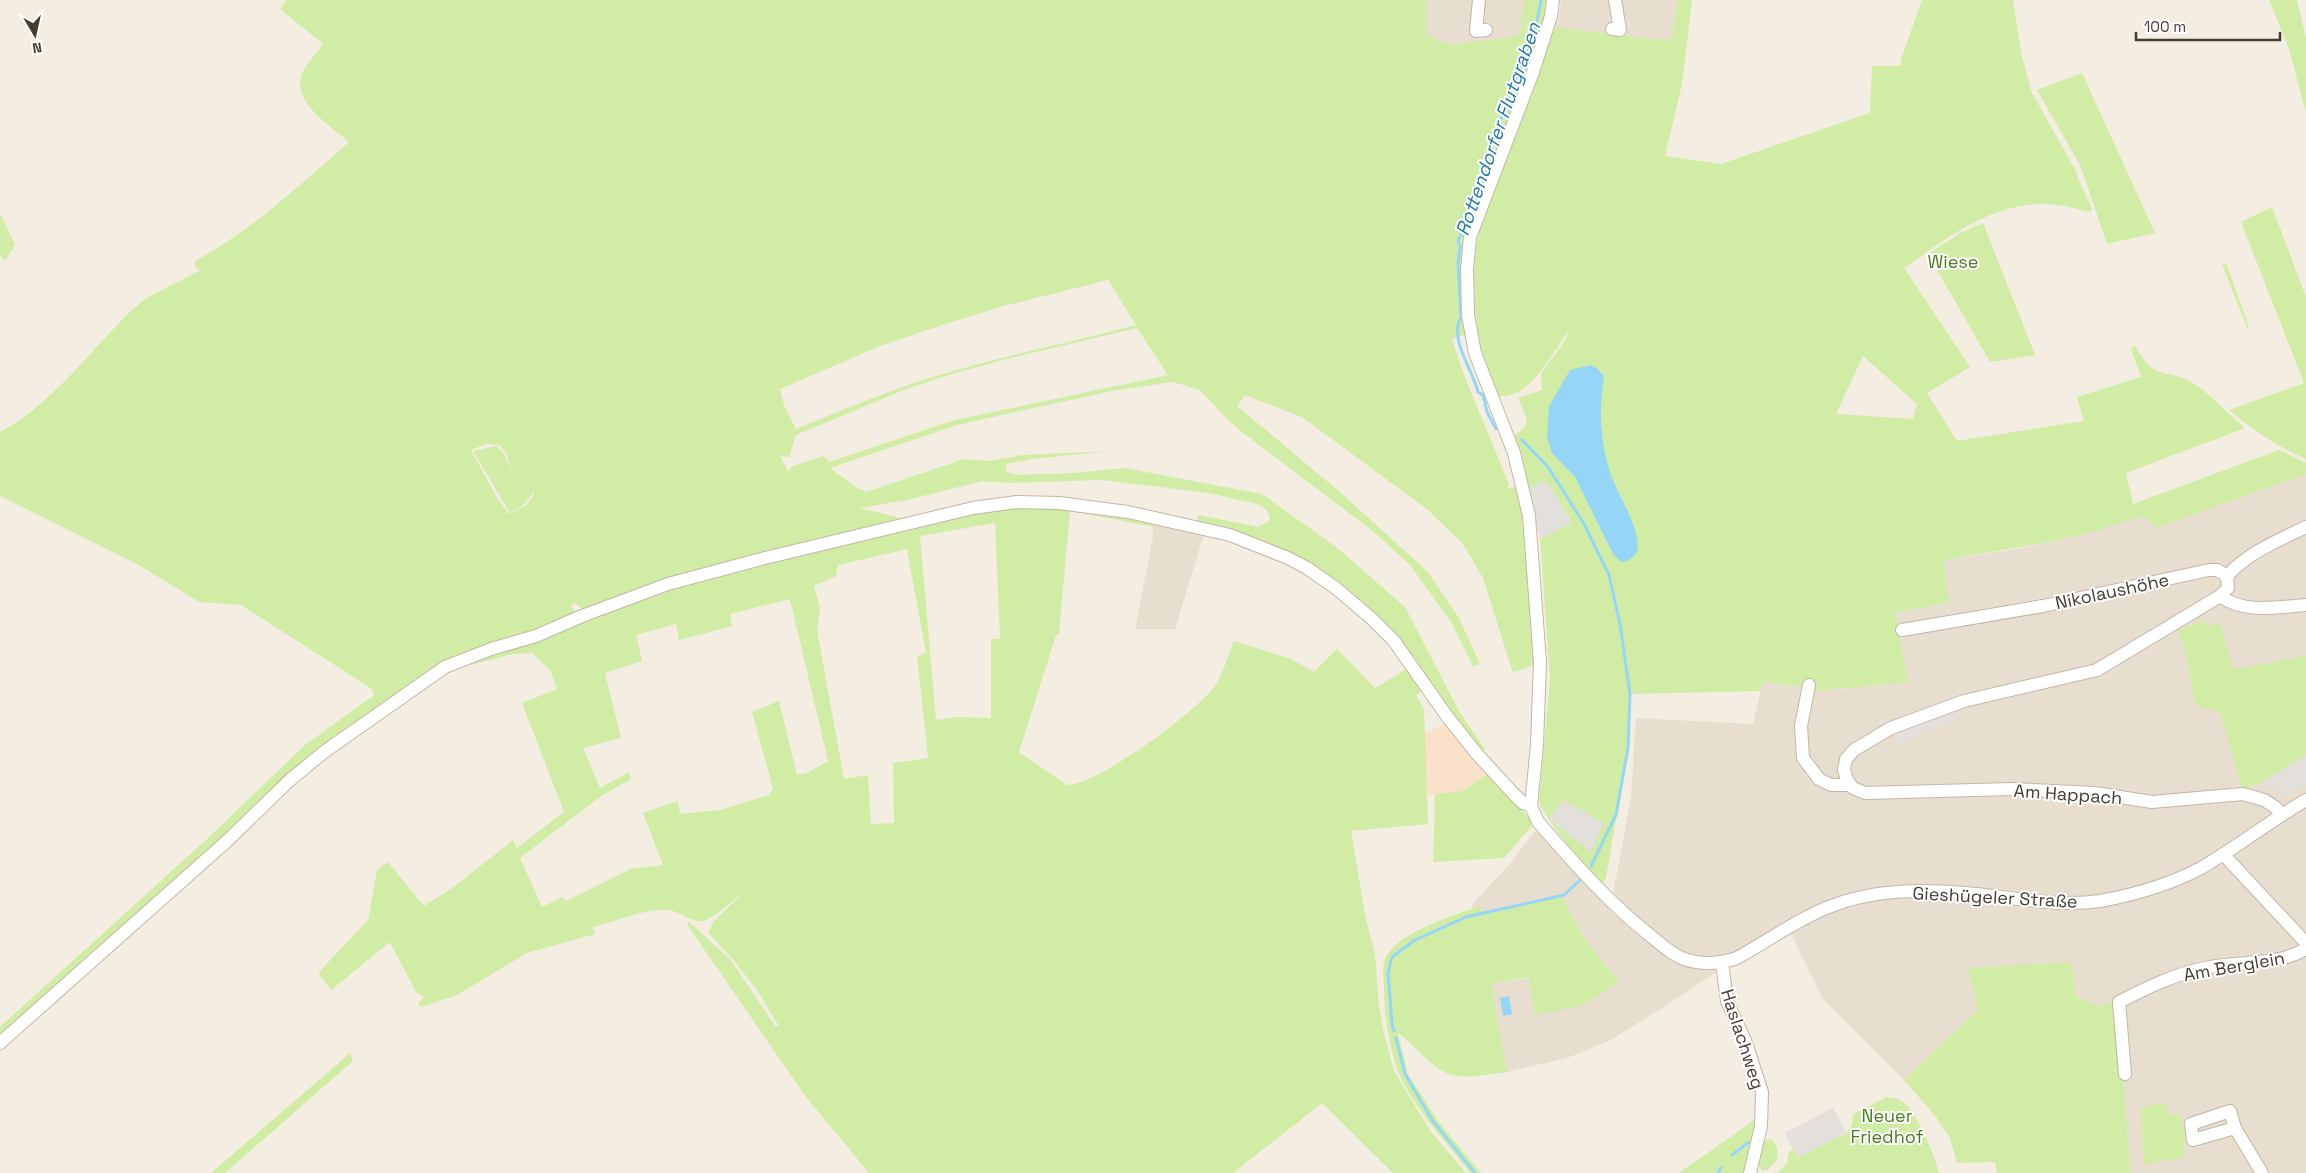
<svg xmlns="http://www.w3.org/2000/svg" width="2306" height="1173" font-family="'Space Grotesk',sans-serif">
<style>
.residential{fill:#e8decf}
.commercial{fill:#f9e2c9}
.green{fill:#d1eda5;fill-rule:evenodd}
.parking{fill:#e3dfdb}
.water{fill:#95d6f8}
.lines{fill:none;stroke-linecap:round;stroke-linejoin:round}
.stream{stroke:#95d6f8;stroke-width:3}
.minor-casing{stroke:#c2b7a6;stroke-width:14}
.minor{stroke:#fff;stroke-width:12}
.labels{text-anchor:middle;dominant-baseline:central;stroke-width:4;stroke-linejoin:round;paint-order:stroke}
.park-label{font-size:18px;fill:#497d1f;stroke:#fff}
.street-label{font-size:18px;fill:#453c32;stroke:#fff}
.water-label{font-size:19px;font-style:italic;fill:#1e78ac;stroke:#fff}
</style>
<rect width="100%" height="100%" fill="#f3ede2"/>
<g class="residential">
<path d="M1427 0H1524L1520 36 1450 45 1427 35Z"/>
<path d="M1561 0H1678L1671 41 1557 28Z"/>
<path d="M2306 474V1173H2130L2119 1002 2097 1006 2076 996 2070 962 1978 1010 1904 1080 1823 999 1786 924 1687 992 1611 1040 1567 1058 1507 1072 1490 984 1528 978 1536 1014 1580 1006 1619 982 1585 939 1561 896 1481 913 1473 908 1472 904 1510 864 1534 832 1538 831 1614 913 1623 905 1614 893V889L1631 798 1636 718 1753 724 1763 682 1808 688V692L1908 682 1895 612 1949 603 1944 560 2022 548 2081 535 2143 515 2156 528Z"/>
<path d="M1152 522 1204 534 1175 629H1135L1153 537Z"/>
</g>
<path class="commercial" d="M1446 724 1488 774 1462 791 1427 795 1424 733Z"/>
<g class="green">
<path d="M286 0H1427V35L1450 45 1519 36 1524 0H1550L1548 14 1471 214 1466 234V334L1452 339C1467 389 1491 437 1509 485L1506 489 1519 486 1526 515 1536 664 1513 673 1483 578 1463 544 1428 510 1302 417 1245 395 1237 406 1341 493 1427 571 1459 618 1480 664 1473 666 1451 622 1410 565 1374 532 1238 429 1223 415 1200 390 1173 382 1111 391 957 425 830 468 857 488 866 492 964 459 989 461 1023 455 1111 451 1031 459 1006 464V471L1016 475 1073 473 1125 468 1262 494 1336 547 1405 607 1460 713 1485 749 1481 751 1461 729 1414 661 1314 569 1196 524 1198 515 1259 527 1270 520 1268 512 1261 505 1209 493 1102 480 1010 483 983 481 907 500 860 508 908 520 584 611 575 603 571 606 576 614 534 634 494 644 366 718 0 1042V1027L208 838 305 745 374 695 372 689 241 605 199 602 139 565 0 496V432C48 408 93 348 132 310L148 297 201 270 196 269 195 261C252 230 300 185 349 142 333 127 293 104 301 76 304 66 317 53 323 44L280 9ZM1108 280 1136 325C1069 343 1001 356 936 376 888 391 842 410 796 429L784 405 780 389 880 346 936 327 1000 307ZM1137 328 1168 375 951 421 829 462 824 456 793 466 788 471 780 456 789 457 796 435 904 390 945 376 1006 359ZM486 444 499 445 506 453 512 471 504 454 497 446 473 451 510 513 523 505 534 492V495L526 505 509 514 497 498 471 450Z"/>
<path d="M1678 0H1692L1682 84 1665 156 1721 164 1870 113 1872 66H1901V59L1922 0H2013L2021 52 2031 91 2078 175 2075 176H2077L2092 209 2090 212C2073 208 2054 203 2037 204 1985 207 1945 240 1904 268L1970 367 1927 393 1957 441 2084 421 2077 397 2141 377 2131 349 2135 345C2155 386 2170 365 2199 387 2215 399 2229 415 2245 428L2126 473 2133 504 2279 450 2306 463V474L2156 528 2144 516 2081 535 2039 544 1944 560 1949 603 1895 612 1908 682 1807 692 1808 688 1763 682 1761 691 1630 694 1628 748 1606 877 1603 883C1590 876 1544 817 1539 802L1550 678 1540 539 1571 522 1551 488 1543 481 1529 490 1515 435 1524 428 1527 419 1518 398 1542 390 1541 373 1565 341 1569 331C1566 333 1564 338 1561 342 1546 363 1528 398 1499 396 1495 384 1489 372 1485 360 1472 324 1471 269 1479 232L1539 75 1557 22 1558 28 1671 41ZM1863 356 1917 404 1913 419 1836 414Z"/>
<path d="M2269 0H2297L2306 38V113L2289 49Z"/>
<path d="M2082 73 2155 233 2107 244 2081 167 2037 90Z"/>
<path d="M2272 207 2306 297V459C2278 447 2253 430 2229 410L2304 383 2241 222Z"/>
<path d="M0 213 15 245 5 261 0 254Z"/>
<path d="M1983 223 2035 355 1990 362 1928 254 1960 233Z"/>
<path d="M2226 263 2248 324V330L2222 264Z"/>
<path d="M1056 504 1152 522 1154 527 1070 511 1059 634 1056 635 1019 752 1067 785C1096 786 1201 709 1216 684 1224 672 1228 655 1234 641L1291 659 1314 672 1337 649 1375 688 1410 667 1424 689 1416 695 1424 709 1428 824 1351 831 1365 915 1375 955 1379 1006 1383 1030 1394 1071 1431 1132 1466 1173H1393L1322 1103 1233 1173H869L806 1097 688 926V921L730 959 775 1026H779L757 990 735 962 708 932 713 922 742 894C731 901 714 918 704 921 693 924 681 911 668 910 647 908 614 922 593 927L595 934 527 953 455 996 421 1007 418 1003 424 997 416 992 390 942 331 990 318 973 368 920 377 870 388 862 424 906 454 887 513 840 517 848 564 812 522 703 557 689 550 670 532 653 513 654 471 665 469 661 668 588 967 513ZM995 523 1000 639H991V718L956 717 936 720 920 536ZM907 549 926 653 917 656 928 758 893 763 894 823 871 824 868 775 844 779 817 630 820 608 814 586 836 576 838 565ZM790 599 828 761 807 773 797 775 779 701 752 712 773 788 769 795 720 810 680 814 678 801 643 813 663 865 631 869 566 901 563 897 542 907 520 858 601 796 631 779 629 772 600 788 583 748 621 738 605 673 642 661 636 635 676 624 679 640 732 626 730 614Z"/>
<path d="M2203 621 2208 626 2220 624 2233 670 2306 656V755L2260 783 2242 788 2220 712 2195 705 2187 658 2178 630Z"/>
<path d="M1488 774 1531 820V827L1504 858 1433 862 1435 794 1462 791Z"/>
<path d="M1561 896 1585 939 1619 982 1581 1006 1535 1015 1528 977 1491 984 1507 1072C1489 1074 1471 1079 1453 1075 1432 1071 1415 1044 1398 1033L1408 1074 1438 1121 1481 1173H1470C1446 1141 1413 1108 1398 1071 1389 1046 1384 1014 1384 988 1384 979 1381 963 1387 955 1404 930 1452 916 1480 906L1482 913Z"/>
<path d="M2071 962 2076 996 2097 1006 2119 1002 2130 1173H1997L1995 1162 1957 1163 1950 1138 1936 1117 1904 1080 1978 1010 1968 968Z"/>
<path d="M350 1053 353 1061 225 1173H211Z"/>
<path d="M1887 1097C1890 1098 1895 1098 1898 1099 1916 1106 1934 1155 1939 1173H1778L1787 1163 1789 1152 1793 1149 1798 1157 1846 1133 1852 1125 1853 1114Z"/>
<path d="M2166 1104 2167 1115 2180 1114 2185 1130 2184 1157 2144 1164 2141 1107Z"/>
<path d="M1756 1119 1755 1133 1745 1173H1679Z"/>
<path d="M1770 1139C1778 1143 1778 1152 1777 1160L1768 1170H1762L1756 1163 1761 1142Z"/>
</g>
<g class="parking">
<path d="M1543 481 1551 488 1571 523 1540 539 1529 490Z"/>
<path d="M1952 710 1956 721 1898 744 1893 734Z"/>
<path d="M2306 755V783L2283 798 2274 785 2266 790 2262 783Z"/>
<path d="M1563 800 1604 823 1591 852 1549 819Z"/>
<path d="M1833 1108 1846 1132 1798 1158 1785 1133Z"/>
</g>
<g class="water">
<path d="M1591 365 1598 369 1604 377C1599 407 1600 439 1609 469 1616 494 1636 518 1638 545 1638 555 1631 561 1621 562L1613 554 1575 477 1552 453 1547 437 1549 406 1570 370Z"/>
<path d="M1509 996 1512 1014 1503 1016 1500 998Z"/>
</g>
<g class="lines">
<g class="stream">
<path d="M1496 429 1487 412 1483 395 1478 392C1474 372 1448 338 1461 318L1458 263 1460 247 1458 241 1465 224 1463 218 1467 213C1478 183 1488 153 1499 123 1515 82 1535 43 1541 0"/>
<path d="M1522 440 1548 467 1583 522 1609 575 1620 624 1630 694 1628 748 1616 815 1591 866"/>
<path d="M1394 1031 1392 1024 1388 973 1392 957 1415 940 1466 917 1564 895 1580 880"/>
<path d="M1396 1038 1405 1074 1432 1120 1475 1173"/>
<path d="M1732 1155 1749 1142"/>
<path d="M1718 1173 1721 1168"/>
</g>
<g class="minor-casing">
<g id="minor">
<path d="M1479 0 1476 31 1486 30"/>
<path d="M1553 0 1551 16 1533 72 1470 237 1467 269 1468 315 1475 353 1514 453 1529 516 1540 662 1537 745 1531 806 1538 822C1574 863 1610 904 1652 937 1662 945 1672 955 1684 959 1702 965 1719 964 1737 958 1766 942 1795 921 1826 908 1874 888 1925 889 1976 894 2017 898 2059 907 2100 901 2133 895 2171 884 2201 868 2237 847 2270 821 2306 800"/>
<path d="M1612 29 1620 30 1615 0"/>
<path d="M2227 576 2228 588 2220 596 2097 670 1964 701 1891 728 1854 750 1846 759 1844 770 1847 780 1853 788 1865 793 2011 789 2095 793 2152 802 2243 794 2264 800 2275 807 2282 815"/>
<path d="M2227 576C2247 553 2279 540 2306 527"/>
<path d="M2220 596C2244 614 2278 607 2306 605"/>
<path d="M1902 630 2043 606 2209 570H2217L2227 576"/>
<path d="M1809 685 1801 726 1803 758 1819 779 1831 785H1850"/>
<path d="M2223 854 2306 943"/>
<path d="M1722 963 1727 1001 1746 1043 1762 1092 1761 1126 1750 1173"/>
<path d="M0 1043 227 841 290 780 324 752 445 667 491 649 536 636 582 616 668 584 765 558 973 508 1017 502 1059 503 1128 512 1230 535 1288 558 1307 568 1337 589 1372 619 1394 641 1446 715 1477 754 1512 792 1523 803 1531 806"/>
<path d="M2125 1074 2119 1002C2146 988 2175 974 2205 968 2238 961 2277 966 2306 949"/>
<path d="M2235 1128 2193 1140 2191 1124 2230 1111 2235 1128 2262 1173"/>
</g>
</g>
<use href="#minor" class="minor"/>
</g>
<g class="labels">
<g class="park-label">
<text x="1953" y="261">Wiese</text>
<text x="1887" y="1115">Neuer<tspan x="1887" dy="21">Friedhof</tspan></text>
</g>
<g class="street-label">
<text transform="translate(2112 591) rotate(-12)">Nikolaushöhe</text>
<text transform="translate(2068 794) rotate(4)">Am Happach</text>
<text transform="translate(1995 897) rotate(3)">Gieshügeler Straße</text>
<text transform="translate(2234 966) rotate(-10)">Am Berglein</text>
<text transform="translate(1743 1039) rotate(72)">Haslachweg</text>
</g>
<g class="water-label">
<text transform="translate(1498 129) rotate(-71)">Rottendorfer Flutgraben</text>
</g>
</g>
<g transform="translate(35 35) rotate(171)" stroke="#ffffff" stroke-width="4" paint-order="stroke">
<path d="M0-4L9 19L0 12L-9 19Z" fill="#453c32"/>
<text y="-8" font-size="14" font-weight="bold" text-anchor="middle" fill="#453c32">N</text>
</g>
<path d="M2136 32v8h144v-8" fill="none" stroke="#453c32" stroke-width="2.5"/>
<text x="2144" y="32" font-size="15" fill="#453c32" stroke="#ffffff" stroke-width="4" paint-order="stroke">100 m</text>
</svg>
